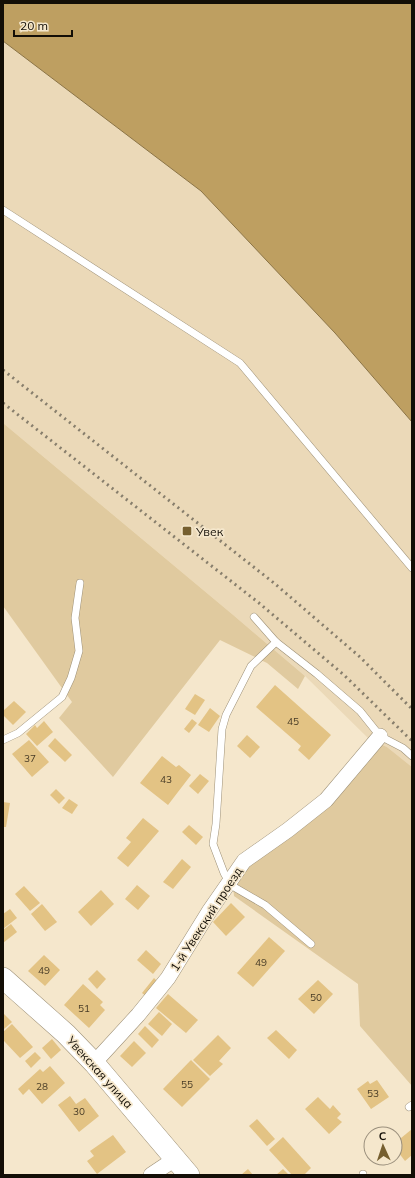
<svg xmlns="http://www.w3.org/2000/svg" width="415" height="1178" font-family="Mulish,sans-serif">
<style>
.built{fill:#ebd9b8}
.green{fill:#e0ca9f}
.water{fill:#be9f61;stroke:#8b7446}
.building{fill:#e3c384}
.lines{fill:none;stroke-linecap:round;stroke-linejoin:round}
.lane-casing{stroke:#9d9077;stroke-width:8}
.street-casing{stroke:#9d9077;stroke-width:16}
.secondary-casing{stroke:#9d9077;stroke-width:22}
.lane{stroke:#fff;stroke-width:7}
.street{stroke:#fff;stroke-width:15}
.secondary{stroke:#fff;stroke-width:21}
.rail{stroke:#877e6c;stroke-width:3;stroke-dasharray:2 4;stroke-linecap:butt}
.poi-dot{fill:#765f2f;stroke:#f5e7cc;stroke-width:1.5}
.labels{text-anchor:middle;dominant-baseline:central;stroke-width:3.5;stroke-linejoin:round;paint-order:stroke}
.number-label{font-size:10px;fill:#473b26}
.poi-label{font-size:12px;fill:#130e06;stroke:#f5e7cc;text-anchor:start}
.street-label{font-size:12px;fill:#130e06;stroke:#f5e7cc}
</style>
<rect width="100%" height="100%" fill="#f5e7cc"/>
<path class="built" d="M3 41 201 191 335 333 412 422V767L387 747 369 739 305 676 232 614 3 423Z"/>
<g class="green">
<path d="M3 423 232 614 305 676 298 689 267 663 220 640 113 777 59 718 72 702 3 606Z"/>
<path d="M369 739 387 747 412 767V1086L360 1026 358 984 234 896 231 868 321 798Z"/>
</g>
<path class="water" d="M3 3H412V422L335 333 201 191 3 41Z"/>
<g class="building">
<path d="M275 685 331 735 309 760 298 750 301 746 256 707Z"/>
<path d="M195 694 205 700 195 715 185 709Z"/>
<path d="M14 701 26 712 13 725 3 715V711Z"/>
<path d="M210 708 220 716 209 732 198 725Z"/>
<path d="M192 719 197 723 189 733 184 729Z"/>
<path d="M44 721 53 732 37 746 26 734 35 725 37 728Z"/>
<path d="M247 735 260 747 250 758 237 746Z"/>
<path d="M55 738 72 755 65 762 48 746Z"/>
<path d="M29 740 49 762 32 777 12 754Z"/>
<path d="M162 756 176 767 179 765 191 775 168 805 140 783Z"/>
<path d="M200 774 209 781 198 794 189 786Z"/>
<path d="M56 789 65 798 59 804 50 795Z"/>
<path d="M69 799 78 805 72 814 62 808Z"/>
<path d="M3 802 10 803 6 827H3Z"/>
<path d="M143 818 159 831 128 867 117 858 131 842 126 838Z"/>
<path d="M189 825 203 837 196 845 182 832Z"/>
<path d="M182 859 191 867 173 889 163 882Z"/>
<path d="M137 885 150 896 138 910 125 899Z"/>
<path d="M24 886 40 903 30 911 15 894Z"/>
<path d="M101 890 114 904 91 926 78 912Z"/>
<path d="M231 903 245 917 226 936 213 922Z"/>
<path d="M42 904 57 922 45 931 31 914Z"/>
<path d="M10 909 17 918 3 929V914Z"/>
<path d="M11 924 17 932 3 943V930Z"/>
<path d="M269 937 285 951 253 987 237 973Z"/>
<path d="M146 950 161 964 153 974 137 960Z"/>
<path d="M44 955 60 970 45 986 28 971Z"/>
<path d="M97 970 106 979 97 989 88 979Z"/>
<path d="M154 978 158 982 147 997 142 993Z"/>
<path d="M318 980 333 994 314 1014 298 999Z"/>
<path d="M83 984 103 1002 100 1005 105 1010 89 1028 64 1005Z"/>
<path d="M168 994 198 1020 186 1033 156 1008Z"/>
<path d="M159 1012 172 1024 162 1036 148 1024Z"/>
<path d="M3 1013 12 1022 4 1029 3 1027Z"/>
<path d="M12 1024 33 1047 20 1058 4 1041 3 1042V1032Z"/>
<path d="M145 1026 159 1040 152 1048 138 1034Z"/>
<path d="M276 1030 297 1050 289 1059 267 1038Z"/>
<path d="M218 1035 231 1048 219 1061 223 1064 210 1076 193 1060Z"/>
<path d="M52 1039 61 1050 51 1059 42 1048Z"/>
<path d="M134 1041 146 1053 132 1067 120 1056Z"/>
<path d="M35 1052 41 1058 31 1068 25 1061Z"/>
<path d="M191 1060 210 1079 182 1107 163 1089Z"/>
<path d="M50 1066 65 1083 42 1104 29 1089 23 1095 18 1089 40 1069 43 1072Z"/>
<path d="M377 1080 389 1097 371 1109 357 1089 368 1081 370 1084Z"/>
<path d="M70 1096 76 1104 85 1098 99 1116 79 1132 58 1105Z"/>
<path d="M318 1097 330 1109 333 1105 341 1114 337 1118 342 1122 329 1134 305 1109Z"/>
<path d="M257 1119 275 1139 267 1146 249 1126Z"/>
<path d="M412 1129V1155L405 1161 395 1148V1143Z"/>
<path d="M113 1135 126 1152 97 1174 87 1161 94 1156 90 1151Z"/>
<path d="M283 1137 311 1168 304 1175H292L269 1150Z"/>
<path d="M248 1169 253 1175H241Z"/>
<path d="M283 1169 289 1175H276Z"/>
</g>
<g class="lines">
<g class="lane-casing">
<g id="lane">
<path d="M3 210 240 363 412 568"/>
<path d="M254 617 276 642 317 674 360 711 380 736 403 748 412 756"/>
<path d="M276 642 251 666 226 715 222 729 216 824 213 844 224 873 229 882 234 887 265 905 311 944"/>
<path d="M3 740 18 733 62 697 71 678 79 651 75 618 80 583"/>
<path d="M409 1107 412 1105"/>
<path d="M363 1174V1175"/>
</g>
</g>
<g class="street-casing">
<g id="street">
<path d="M94 1063 138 1015 168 978 210 910 244 861 288 830 326 800 380 736"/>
<path d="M151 1175 175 1159"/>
</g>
</g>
<g class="secondary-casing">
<path id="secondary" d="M3 978 66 1034 94 1063 189 1175"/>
</g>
<use href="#lane" class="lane"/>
<use href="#street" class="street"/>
<use href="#secondary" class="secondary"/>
<g class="rail">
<path d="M3 370 274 583 360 657 412 709"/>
<path d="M3 403 259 603 344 675 412 741"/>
</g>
</g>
<rect class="poi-dot" x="182" y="526" width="10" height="10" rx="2"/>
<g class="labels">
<g class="number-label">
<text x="293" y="721">45</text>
<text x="30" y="758">37</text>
<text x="166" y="779">43</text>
<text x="261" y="962">49</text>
<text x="44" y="970">49</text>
<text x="316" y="997">50</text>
<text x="84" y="1008">51</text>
<text x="187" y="1084">55</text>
<text x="42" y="1086">28</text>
<text x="373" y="1093">53</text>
<text x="79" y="1111">30</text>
</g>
<g class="poi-label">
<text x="196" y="531">Увек</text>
</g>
<g class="street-label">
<text transform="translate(206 919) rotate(-57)">1-й Увекский проезд</text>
<text transform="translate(100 1072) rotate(48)">Увекская улица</text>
</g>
</g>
<rect width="415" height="1178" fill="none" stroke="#130e06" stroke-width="8"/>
<g transform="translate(383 1146) rotate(357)"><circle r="19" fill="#f5e7cc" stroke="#9b907d"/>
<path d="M0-3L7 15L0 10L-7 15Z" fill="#765f2f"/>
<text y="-6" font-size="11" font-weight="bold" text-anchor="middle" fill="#130e06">С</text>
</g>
<path d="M14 30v6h58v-6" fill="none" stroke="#130e06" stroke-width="2"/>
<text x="20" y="30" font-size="12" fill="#130e06" stroke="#f5e7cc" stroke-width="3" paint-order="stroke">20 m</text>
</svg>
